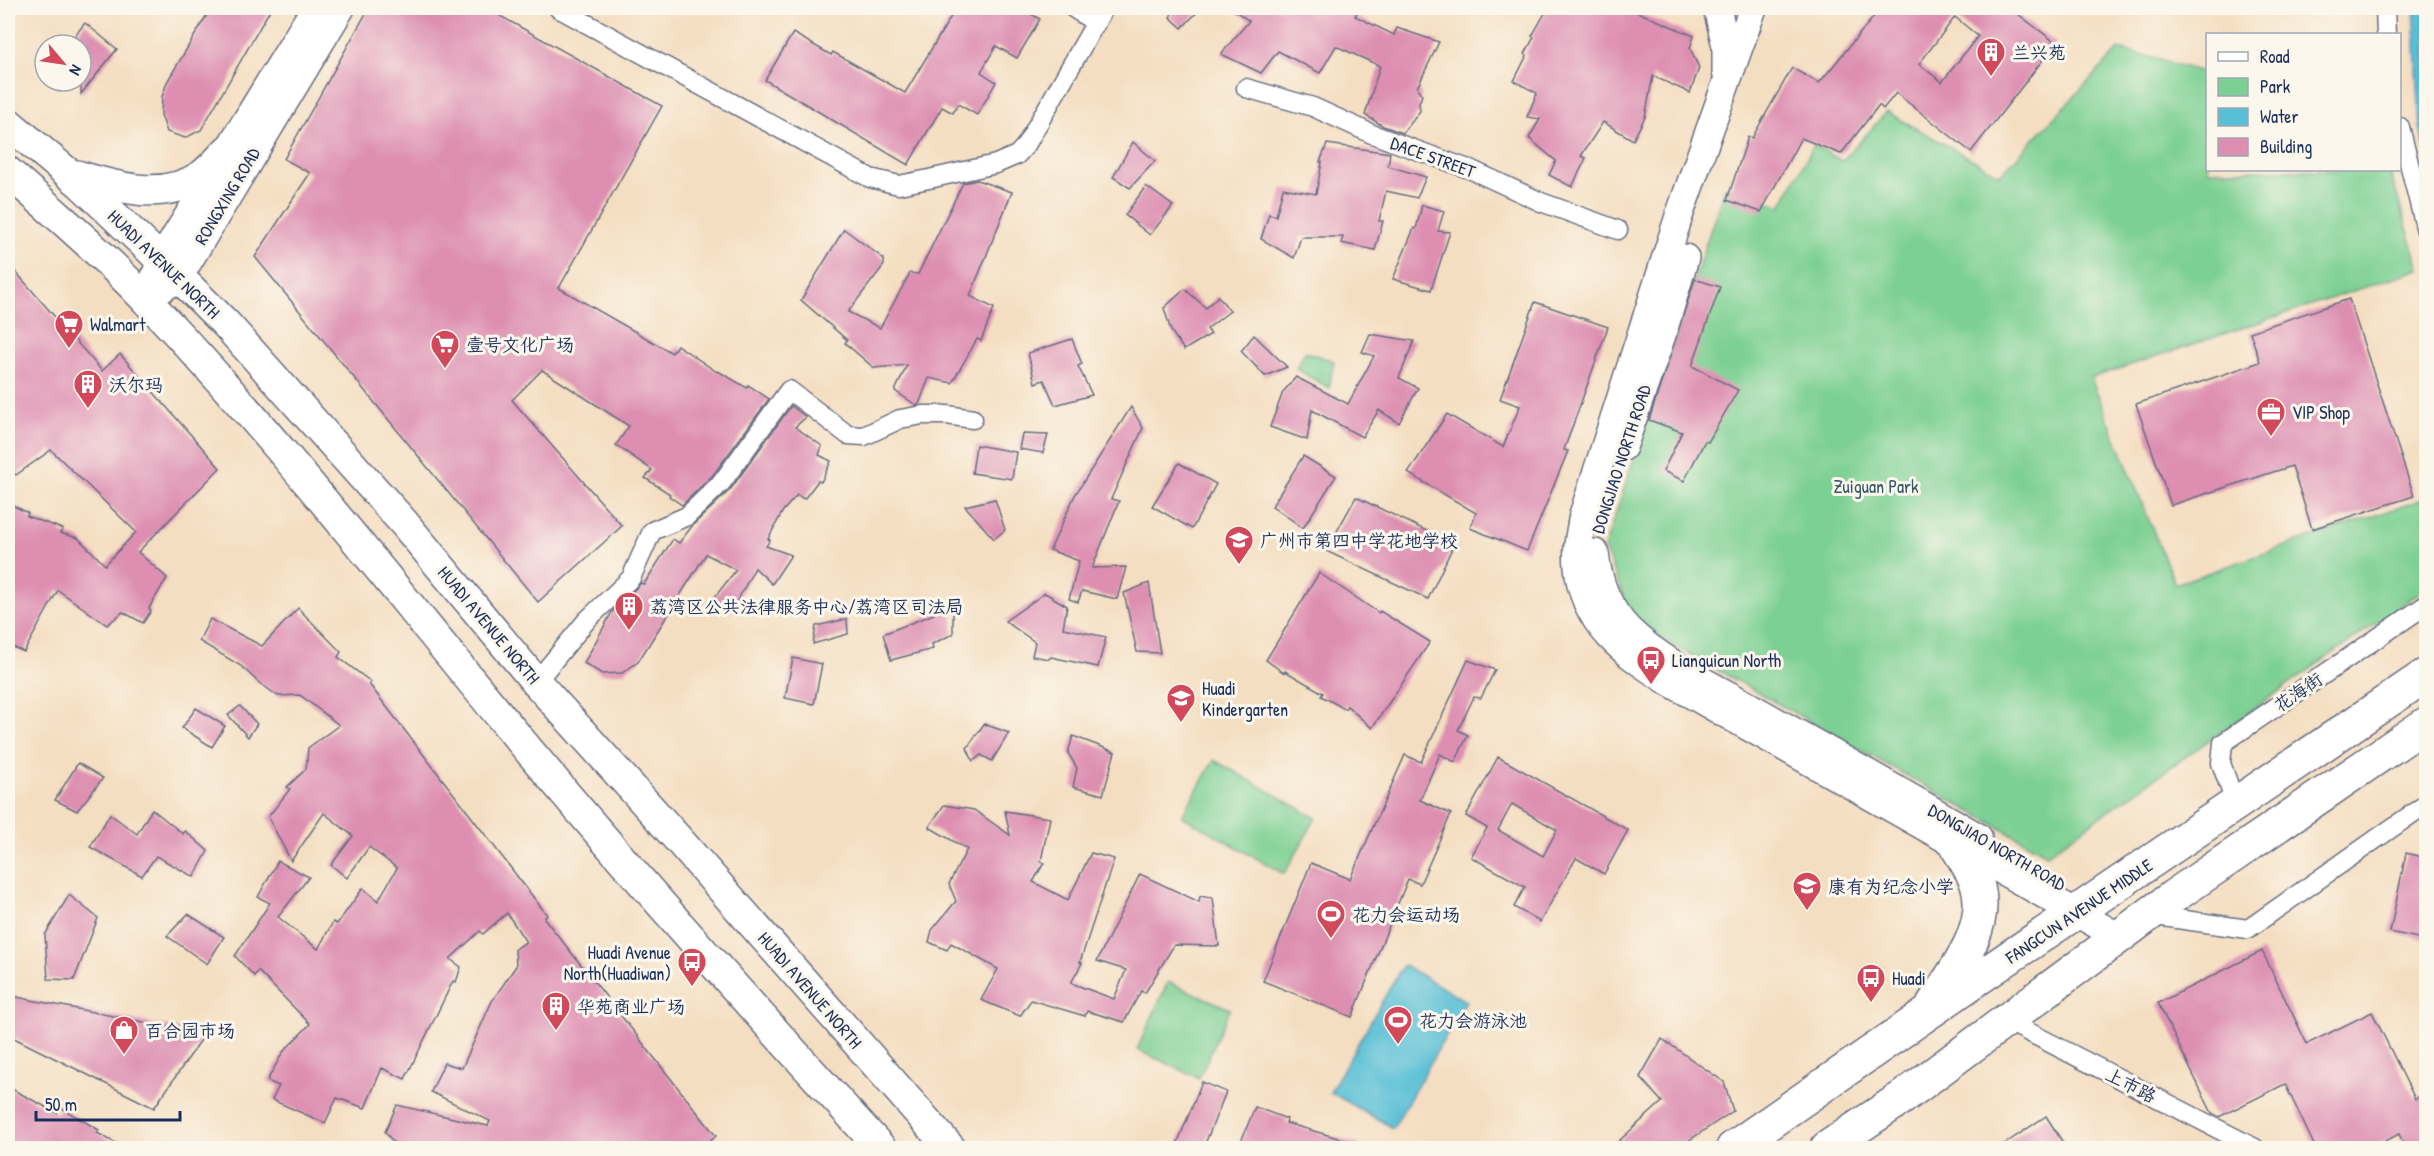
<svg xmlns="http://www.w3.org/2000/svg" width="2434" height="1156" font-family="'Patrick Hand','LXGW WenKai TC',sans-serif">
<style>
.green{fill:#7dd093;stroke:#4c8078;stroke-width:1.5}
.water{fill:#58bfd6;stroke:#3a779a;stroke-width:1.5}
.building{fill:#dd8eb1;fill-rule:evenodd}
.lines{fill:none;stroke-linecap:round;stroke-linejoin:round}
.street-casing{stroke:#676c81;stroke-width:21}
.secondary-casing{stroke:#676c81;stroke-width:30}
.primary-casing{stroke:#676c81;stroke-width:33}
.highway-casing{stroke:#676c81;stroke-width:36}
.street{stroke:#fff;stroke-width:18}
.secondary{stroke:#fff;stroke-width:27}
.primary{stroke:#fff;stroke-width:30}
.highway{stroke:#fff;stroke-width:33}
.labels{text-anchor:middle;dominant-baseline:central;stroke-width:6;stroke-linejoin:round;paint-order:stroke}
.poi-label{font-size:18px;fill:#1b2f5e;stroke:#fbf7ec;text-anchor:start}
.street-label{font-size:18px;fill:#1b2f5e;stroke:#fbf7ec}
.park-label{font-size:18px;fill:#34576b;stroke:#fbf7ec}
</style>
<rect width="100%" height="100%" fill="#fbf7ec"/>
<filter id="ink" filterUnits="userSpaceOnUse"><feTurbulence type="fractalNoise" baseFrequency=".0167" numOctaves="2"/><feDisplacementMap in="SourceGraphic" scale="12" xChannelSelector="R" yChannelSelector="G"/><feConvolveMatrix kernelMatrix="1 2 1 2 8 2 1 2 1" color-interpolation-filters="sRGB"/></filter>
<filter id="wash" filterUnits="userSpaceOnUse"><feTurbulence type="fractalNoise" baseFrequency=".008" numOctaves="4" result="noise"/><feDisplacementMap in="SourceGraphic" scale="24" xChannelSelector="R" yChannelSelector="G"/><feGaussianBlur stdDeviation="1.35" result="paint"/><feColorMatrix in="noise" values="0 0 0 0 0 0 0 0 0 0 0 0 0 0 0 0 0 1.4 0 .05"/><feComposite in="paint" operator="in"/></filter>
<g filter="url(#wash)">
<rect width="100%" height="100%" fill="#f4dec1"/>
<g class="green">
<path d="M2119 49 2207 73 2208 170H2389L2420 269 2091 378 2175 584 2426 498V588L2047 854 1635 624 1604 548 1725 187 1781 206 1814 145 1842 161 1887 112 2000 175Z"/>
<path d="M1305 352 1334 361 1329 388 1296 369Z"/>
<path d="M1214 760 1316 818 1284 874 1182 816Z"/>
<path d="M1168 982 1230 1009 1199 1078 1137 1050Z"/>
</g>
<g class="water">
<path d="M2414 8H2426V153L2420 126Z"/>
<path d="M1403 965 1466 1001 1393 1128 1330 1092Z"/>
</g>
<g id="blocks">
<g class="building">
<path d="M211 8H271L201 130 185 138 167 132 161 115 162 97 167 82Z"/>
<path d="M369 8H486L662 106 559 288 672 353 677 345 717 372 718 371 747 388 748 385 769 399 713 475 682 505 669 496 670 494 645 478 652 470 616 445 629 426 542 370 512 400 622 526 538 602 255 257 310 173 284 159Z"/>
<path d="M956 8H1020L1040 19 1017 58 996 46 981 72 996 82 977 115 958 104 953 113 942 107 908 165 765 80 793 33 831 55 833 52 905 93Z"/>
<path d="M1175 8H1201L1182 28 1170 17Z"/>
<path d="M1231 8H1360L1355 16 1394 35 1397 28 1439 42 1417 88 1422 95 1419 103 1420 111 1403 133 1383 126 1365 115 1380 66 1336 46 1320 73 1278 51 1261 73 1221 54 1249 21Z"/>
<path d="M1548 8H1628L1694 36 1690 48 1699 68 1690 93 1653 76 1645 117 1633 140 1603 122 1581 156 1586 158 1572 187 1549 175 1556 161 1529 138 1540 119 1527 117 1537 93 1514 81 1527 55 1525 54 1534 37 1532 36Z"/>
<path d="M1881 8H2010L2056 43 1971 152 1896 93 1883 109 1879 105 1841 154 1801 138 1761 212 1727 200 1748 137 1752 138 1792 68 1819 83ZM1955 17 1978 36 1942 82 1919 64Z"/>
<path d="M85 23 117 49 81 94V45H67Z"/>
<path d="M1133 142 1155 161 1130 188 1113 177Z"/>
<path d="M1327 144 1390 153 1388 166 1426 177 1417 198 1386 191 1379 221H1383L1375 250 1341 243 1343 237H1301L1294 258 1261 239 1269 214 1276 216 1283 188 1316 194 1322 162H1320Z"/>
<path d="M977 180 1012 192 970 296 994 308 981 341 977 339 952 383 929 378 919 404 916 405 895 391 907 365 874 368 845 343 847 340 801 300 844 229 884 259V265L848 312 880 328 910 273 918 274 963 183Z"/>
<path d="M1146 186 1173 206 1150 235 1125 215Z"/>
<path d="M1422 205 1444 211 1438 231 1450 232 1431 290 1393 279 1414 228 1416 229Z"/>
<path d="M8 263 102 371 120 354 220 468 138 552 167 578 149 608 151 611 143 623 123 612 107 625 58 590 24 652 8 645V503L28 513 27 516 63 529 60 533 78 538 105 565 136 532 51 450 16 475 8 467Z"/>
<path d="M1695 279 1720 287 1692 366 1738 390 1708 442 1705 441 1684 481 1663 471 1682 432 1649 420Z"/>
<path d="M1185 289 1206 308 1218 296 1230 311 1207 329 1211 334 1184 350 1171 331 1164 308Z"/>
<path d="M2349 299 2414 496 2312 529 2292 466 2171 505 2136 404 2260 362 2250 332Z"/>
<path d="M1535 302 1608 327 1564 450 1568 451 1527 551 1470 528 1476 513 1408 473 1447 414 1503 447 1520 406 1500 399Z"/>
<path d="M1370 334 1414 341 1399 378 1418 388 1399 423 1379 410 1362 437 1312 410 1307 440 1270 427 1283 392 1296 377 1348 404 1374 356 1362 352Z"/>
<path d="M1254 335 1287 367 1265 376 1241 351Z"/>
<path d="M1072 339 1082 364 1078 366 1092 395 1055 405 1044 380 1035 383 1028 353Z"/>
<path d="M791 406 806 417 795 427 822 446 819 455 831 461 821 482 818 481 804 499 797 495 783 511 768 539 770 540 766 546 791 555 772 584 755 568 731 612 710 603 736 570 706 554 638 662 622 673 602 674 584 663 612 612 641 583 644 584 673 539 679 543 693 525 730 490Z"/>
<path d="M1131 407 1143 428 1111 499 1119 501 1092 568 1126 567 1117 599 1082 591 1078 602 1069 599 1079 561 1050 550 1075 495Z"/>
<path d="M1022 434 1048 435 1043 453 1019 449Z"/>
<path d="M976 445 1016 452 1012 479 972 473Z"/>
<path d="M1303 456 1336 476 1303 528 1272 506Z"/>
<path d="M1179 463 1216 484 1192 529 1152 506Z"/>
<path d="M1356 497 1454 544 1428 599 1326 551Z"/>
<path d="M995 499 1005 530 994 539 965 506Z"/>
<path d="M1319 573 1379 613 1380 611 1430 642 1372 728 1347 706 1345 709 1321 696 1323 693 1285 671 1284 673 1266 660Z"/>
<path d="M1149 583 1160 653 1137 652 1124 593Z"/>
<path d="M1045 593 1067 606 1063 628 1106 637 1098 667 1051 657 1049 659 1032 656 1035 642 1005 621Z"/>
<path d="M298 608 341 652 338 657 371 682 369 684 547 915 544 918 716 1136 701 1149H399L385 1132 397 1105 488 1126 490 1121 431 1092 444 1063 462 1068 492 1001 516 966 515 949 526 942 507 913 483 934 480 931 450 959 461 967 456 982 453 981 405 1079 382 1068 365 1108 337 1098 325 1123 272 1100 279 1086 267 1081 283 1052 310 1024 258 971 254 976 235 956 270 903 258 897 278 861 309 877 278 917 318 949 333 922 337 924 363 888 378 901 397 868 369 847 347 878 331 865 353 836 324 813 291 861 268 817 290 789 287 787 306 769 308 748 339 725 300 695 278 696 258 682 241 666 199 641 210 619 262 646Z"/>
<path d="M934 610 953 611V634L932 644 933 649 891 660 883 634 934 614Z"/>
<path d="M847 619 848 634 813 644 816 626Z"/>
<path d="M793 658 822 664 814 704 785 698Z"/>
<path d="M1468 660 1495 670 1481 698 1474 697 1458 730 1468 735 1455 762 1440 754 1420 800 1451 814 1420 884 1408 879 1352 1017 1263 981 1311 863 1350 879 1405 755 1421 762Z"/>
<path d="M240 706 257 724 248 737 228 715Z"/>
<path d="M196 708 225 726 212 747 182 728Z"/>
<path d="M984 724 1009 733 992 761 981 755 973 761 967 748Z"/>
<path d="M1073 736 1115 752 1103 795 1073 787 1077 768 1068 753Z"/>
<path d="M1498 757 1628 830 1604 874 1576 858 1540 922 1514 907 1525 887 1471 857 1487 828 1466 816ZM1512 804 1557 830 1543 856 1498 830Z"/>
<path d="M78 763 103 778 77 811 55 800Z"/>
<path d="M944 805 974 810 1010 835 1005 811 1050 818 1041 861 1044 863 1033 882 1068 900 1091 853 1114 859 1080 962 1082 963 1071 983 1114 999 1126 970 1097 961 1140 874 1199 902 1200 896 1213 898 1219 946 1174 945 1145 993 1141 991 1124 1022 1087 1011 1085 1016 1031 1000 1020 1016 981 1000 998 969 951 943 947 950 929 942 932 930 956 901 949 884 967 849 929 827Z"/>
<path d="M152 809 183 834 185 831 208 851 194 877 156 856 142 876 90 847 110 814 137 834Z"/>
<path d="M2406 853 2427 858V940L2390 932Z"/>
<path d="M69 895 98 918 74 980 48 979 45 935Z"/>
<path d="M188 914 224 937 207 964 167 936Z"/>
<path d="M2262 951 2307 1044 2372 1012 2415 1099 2427 1093V1149H2406L2399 1134 2370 1149H2316L2285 1084 2219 1117 2212 1113 2158 1003Z"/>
<path d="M8 995 26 999 205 1034 154 1108 8 1035Z"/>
<path d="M1662 1039 1724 1082 1733 1111 1676 1149H1610L1662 1102 1640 1077Z"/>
<path d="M1202 1082 1226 1092 1203 1149H1175Z"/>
<path d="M8 1087 57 1113 60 1107 99 1130 97 1133 127 1149H8Z"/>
<path d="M1255 1107 1287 1119 1286 1123 1359 1144 1358 1149H1238Z"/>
<path d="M2046 1116 2067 1149H1997Z"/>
</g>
</g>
</g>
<g filter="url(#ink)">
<use href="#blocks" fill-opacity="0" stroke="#676c81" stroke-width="1.5"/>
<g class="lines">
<g class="street-casing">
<g id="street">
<path d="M558 8 870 178 899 185 929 179 996 164 1017 155 1026 145 1104 8"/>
<path d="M1073 8 1096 23"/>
<path d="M2385 8 2386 34"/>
<path d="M1246 88 1313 107 1372 134 1474 171 1541 202 1618 230"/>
<path d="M2400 127 2426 231"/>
<path d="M536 682 587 620 631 578 652 531 687 516 722 482 789 390 848 435 864 436 900 419 923 415H947L973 419"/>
<path d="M2236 805 2221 763 2223 743 2426 605"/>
<path d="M2149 915 2248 929 2426 804"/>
<path d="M2007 1021 2255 1148"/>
</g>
</g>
<g class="secondary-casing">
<g id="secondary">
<path d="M1717 8 1726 46V72"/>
<path d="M1753 8 1680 213 1583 515C1580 532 1576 549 1578 566 1583 625 1625 654 1671 683L2119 937"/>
<path d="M154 279 161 260 315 8"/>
<path d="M146 300 179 277 341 8"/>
<path d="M1623 447 1663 332 1685 258"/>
<path d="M1595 553C1598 582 1608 609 1629 630 1663 663 1715 687 1756 710 1831 752 1905 794 1978 837"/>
</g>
</g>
<g class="primary-casing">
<g id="primary">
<path d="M8 123 81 184 179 277 226 324 404 523 536 682 677 838 950 1148"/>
<path d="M8 172C56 214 104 255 148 302 275 435 388 581 506 723 627 869 753 1009 881 1148"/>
<path d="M75 175C116 187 162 202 201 176 211 169 219 159 228 150"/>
</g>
</g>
<g class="highway-casing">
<g id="highway">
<path d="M1934 1003C1955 970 1989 929 1978 887 1974 872 1963 858 1956 845"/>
<path d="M1733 1148 1967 986 2426 675"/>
<path d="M1827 1148 1903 1097 2174 896 2426 724"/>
</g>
</g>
<use href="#street" class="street"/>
<use href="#secondary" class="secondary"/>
<use href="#primary" class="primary"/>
<use href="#highway" class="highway"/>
</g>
</g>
<defs>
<g id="building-pin" transform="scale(1.5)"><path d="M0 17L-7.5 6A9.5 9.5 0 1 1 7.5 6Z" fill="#d1495b" stroke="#fbf7ec"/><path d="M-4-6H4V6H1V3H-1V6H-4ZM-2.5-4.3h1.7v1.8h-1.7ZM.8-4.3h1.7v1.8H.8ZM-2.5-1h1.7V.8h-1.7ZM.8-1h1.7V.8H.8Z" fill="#fff"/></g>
<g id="supermarket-pin" transform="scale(1.5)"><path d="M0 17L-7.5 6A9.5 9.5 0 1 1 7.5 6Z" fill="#d1495b" stroke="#fbf7ec"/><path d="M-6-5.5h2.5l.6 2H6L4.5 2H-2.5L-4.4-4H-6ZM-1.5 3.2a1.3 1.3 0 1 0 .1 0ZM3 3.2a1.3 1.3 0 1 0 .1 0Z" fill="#fff"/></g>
<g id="office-pin" transform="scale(1.5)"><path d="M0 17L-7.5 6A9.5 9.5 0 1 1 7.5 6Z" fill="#d1495b" stroke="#fbf7ec"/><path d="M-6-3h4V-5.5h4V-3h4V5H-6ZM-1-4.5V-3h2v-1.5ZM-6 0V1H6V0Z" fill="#fff"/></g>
<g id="school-pin" transform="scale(1.5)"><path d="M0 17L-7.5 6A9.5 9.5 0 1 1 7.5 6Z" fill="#d1495b" stroke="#fbf7ec"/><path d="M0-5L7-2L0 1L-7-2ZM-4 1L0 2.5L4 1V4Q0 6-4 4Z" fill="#fff"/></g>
<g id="bus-pin" transform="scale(1.5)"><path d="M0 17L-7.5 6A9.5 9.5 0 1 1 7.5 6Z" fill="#d1495b" stroke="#fbf7ec"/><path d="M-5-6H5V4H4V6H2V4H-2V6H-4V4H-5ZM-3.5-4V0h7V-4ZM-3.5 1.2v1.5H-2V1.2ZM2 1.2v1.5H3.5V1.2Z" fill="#fff"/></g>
<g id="stadium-pin" transform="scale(1.5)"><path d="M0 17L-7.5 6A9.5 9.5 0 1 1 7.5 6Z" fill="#d1495b" stroke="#fbf7ec"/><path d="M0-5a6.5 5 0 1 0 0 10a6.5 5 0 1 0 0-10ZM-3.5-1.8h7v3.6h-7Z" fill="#fff"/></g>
<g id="shop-pin" transform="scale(1.5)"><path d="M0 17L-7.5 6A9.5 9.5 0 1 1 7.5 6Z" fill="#d1495b" stroke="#fbf7ec"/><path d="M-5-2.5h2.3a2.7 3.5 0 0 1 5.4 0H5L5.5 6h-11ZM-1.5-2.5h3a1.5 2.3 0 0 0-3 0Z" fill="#fff"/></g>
</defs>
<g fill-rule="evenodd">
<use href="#building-pin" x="1991" y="52"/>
<use href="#supermarket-pin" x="69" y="324"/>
<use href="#supermarket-pin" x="445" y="344"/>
<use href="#building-pin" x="88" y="384"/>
<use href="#office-pin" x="2271" y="412"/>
<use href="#school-pin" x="1239" y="540"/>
<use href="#building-pin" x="629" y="606"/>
<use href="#bus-pin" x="1651" y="660"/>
<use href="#school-pin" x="1181" y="698"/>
<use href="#school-pin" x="1807" y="886"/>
<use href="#stadium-pin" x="1331" y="914"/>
<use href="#bus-pin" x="692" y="962"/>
<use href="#bus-pin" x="1871" y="978"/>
<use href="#building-pin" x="556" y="1006"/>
<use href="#stadium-pin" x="1398" y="1020"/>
<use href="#shop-pin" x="124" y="1030"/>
</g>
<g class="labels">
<g class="poi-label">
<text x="2012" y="52">兰兴苑</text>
<text x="90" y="324">Walmart</text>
<text x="466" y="344">壹号文化广场</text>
<text x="109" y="384">沃尔玛</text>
<text x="2292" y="412">VIP Shop</text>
<text x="1260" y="540">广州市第四中学花地学校</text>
<text x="650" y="606">荔湾区公共法律服务中心/荔湾区司法局</text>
<text x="1672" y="660">Lianguicun North</text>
<text x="1202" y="688">Huadi<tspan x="1202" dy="21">Kindergarten</tspan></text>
<text x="1828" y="886">康有为纪念小学</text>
<text x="1352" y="914">花力会运动场</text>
<text x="671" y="952" text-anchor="end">Huadi Avenue<tspan x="671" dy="21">North(Huadiwan)</tspan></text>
<text x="1892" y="978">Huadi</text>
<text x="577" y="1006">华苑商业广场</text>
<text x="1419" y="1020">花力会游泳池</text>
<text x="145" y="1030">百合园市场</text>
</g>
<g class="street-label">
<text transform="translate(1433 157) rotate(20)">DACE STREET</text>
<text transform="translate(227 196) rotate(-59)">RONGXING ROAD</text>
<text transform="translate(164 264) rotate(44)">HUADI AVENUE NORTH</text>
<text transform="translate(1621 459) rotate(-72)">DONGJIAO NORTH ROAD</text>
<text transform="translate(489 625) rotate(50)">HUADI AVENUE NORTH</text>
<text transform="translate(2298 692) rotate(-34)">花海街</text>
<text transform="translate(1997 847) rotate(30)">DONGJIAO NORTH ROAD</text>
<text transform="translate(2079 911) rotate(-34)">FANGCUN AVENUE MIDDLE</text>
<text transform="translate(810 990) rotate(49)">HUADI AVENUE NORTH</text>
<text transform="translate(2131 1085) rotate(27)">上市路</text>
</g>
<g class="park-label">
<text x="1876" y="486">Zuiguan Park</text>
</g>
</g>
<rect width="2434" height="1156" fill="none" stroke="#fbf7ec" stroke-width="30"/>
<rect x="2206" y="33" width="195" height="138" fill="#fbf7ec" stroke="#a1a7b3" stroke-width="1.5"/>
<rect x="2218" y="52" width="30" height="9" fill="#ffffff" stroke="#a1a7b3" stroke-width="1.5"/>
<text x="2260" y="63" font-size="18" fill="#1b2f5e">Road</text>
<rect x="2218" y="78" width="30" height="18" fill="#7dd093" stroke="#a1a7b3" stroke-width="1.5"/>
<text x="2260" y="93" font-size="18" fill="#1b2f5e">Park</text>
<rect x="2218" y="108" width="30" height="18" fill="#58bfd6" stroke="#a1a7b3" stroke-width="1.5"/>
<text x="2260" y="123" font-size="18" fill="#1b2f5e">Water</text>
<rect x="2218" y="138" width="30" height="18" fill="#dd8eb1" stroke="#a1a7b3" stroke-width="1.5"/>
<text x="2260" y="153" font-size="18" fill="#1b2f5e">Building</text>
<g transform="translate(63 63) rotate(119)"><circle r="28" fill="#fbf7ec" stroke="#a1a7b3" stroke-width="1.5"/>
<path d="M0-4.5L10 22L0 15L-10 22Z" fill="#d1495b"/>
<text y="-9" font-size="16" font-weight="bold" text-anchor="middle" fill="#1b2f5e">N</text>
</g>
<path d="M36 1111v9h144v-9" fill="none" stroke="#1b2f5e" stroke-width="3"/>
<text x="45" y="1111" font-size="18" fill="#1b2f5e" stroke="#fbf7ec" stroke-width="4.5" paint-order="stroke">50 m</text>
</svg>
